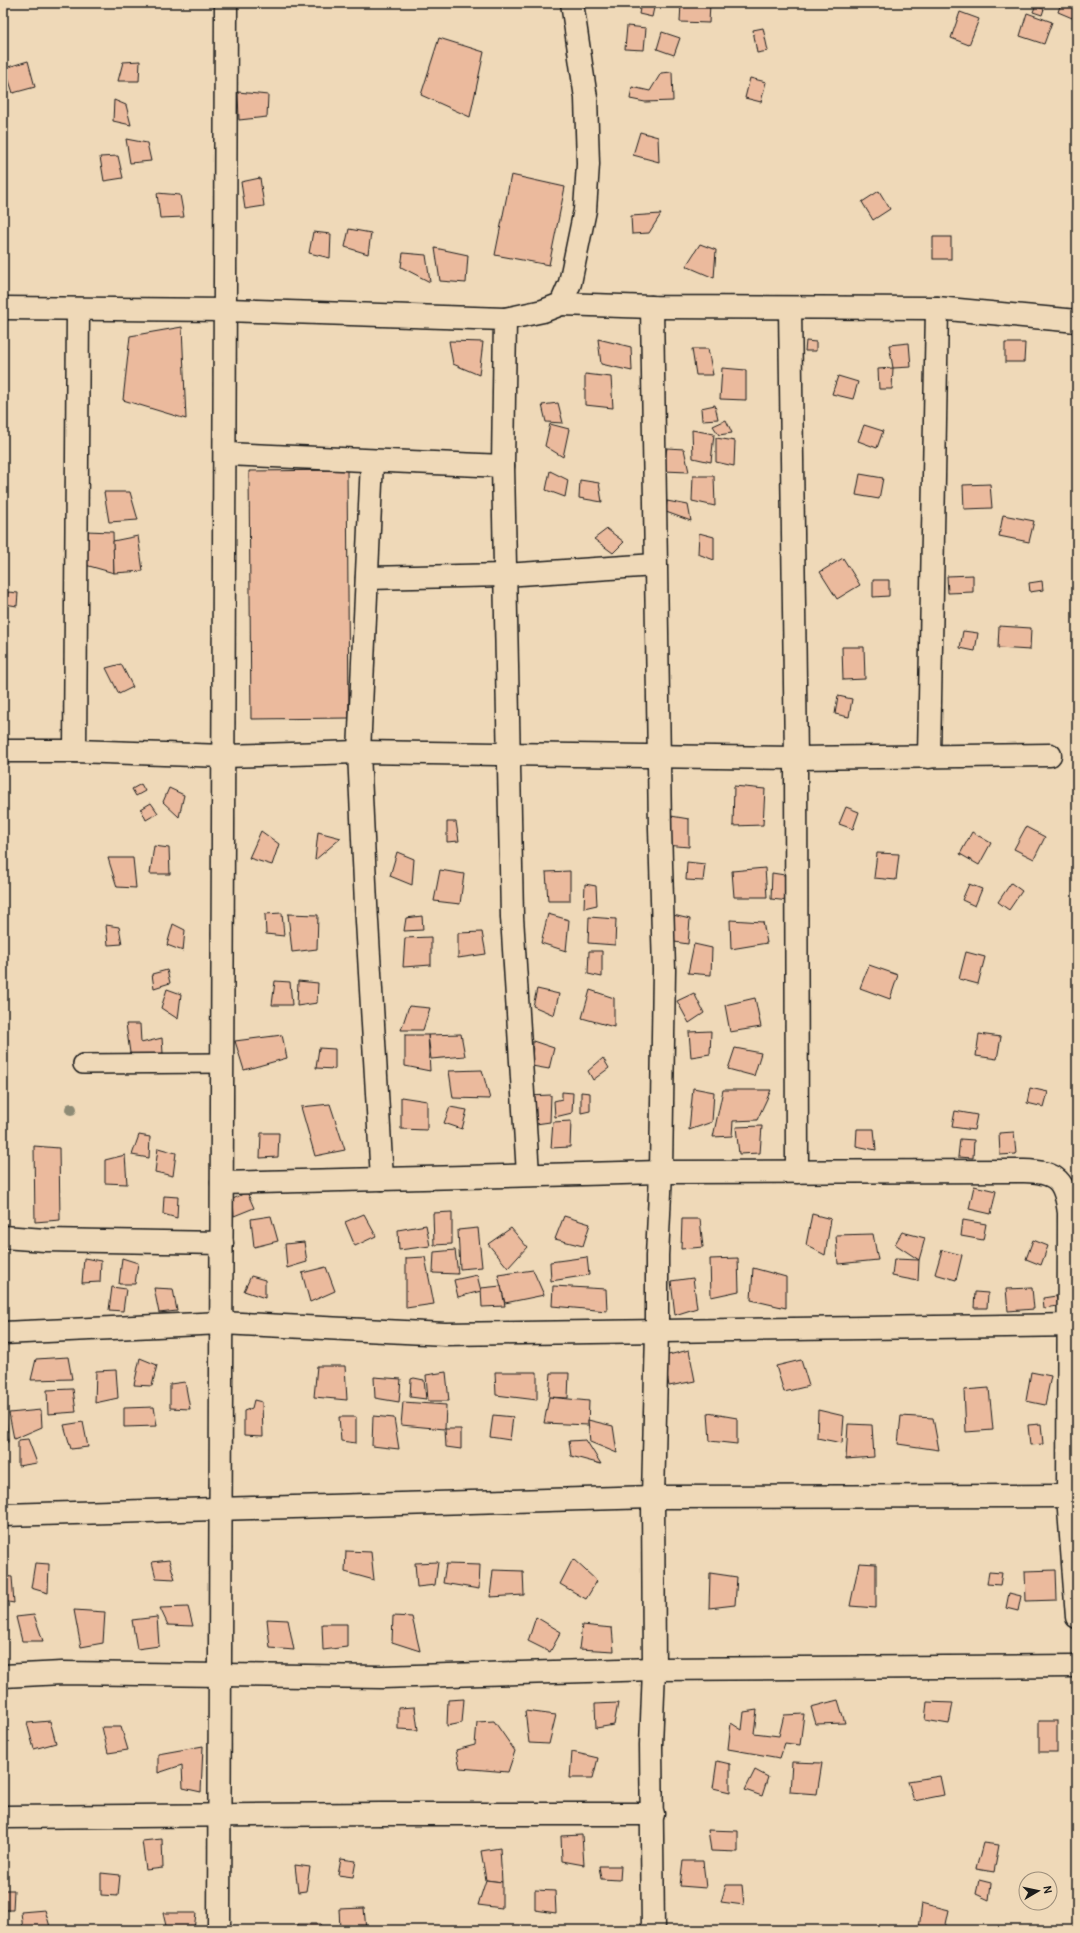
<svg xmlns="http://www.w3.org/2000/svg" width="1080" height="1933" font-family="Pangolin,sans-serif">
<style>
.building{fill:#ebba9d;stroke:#1c1c1c}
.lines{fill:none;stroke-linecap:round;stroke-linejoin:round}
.service-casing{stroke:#1c1c1c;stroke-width:22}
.minor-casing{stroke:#1c1c1c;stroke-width:25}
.tertiary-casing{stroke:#1c1c1c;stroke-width:25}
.service{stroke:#efd9b8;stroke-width:19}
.minor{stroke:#efd9b8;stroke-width:22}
.tertiary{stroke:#efd9b8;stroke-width:22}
.tree{fill:#8e8b74}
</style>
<rect width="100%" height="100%" fill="#efd9b8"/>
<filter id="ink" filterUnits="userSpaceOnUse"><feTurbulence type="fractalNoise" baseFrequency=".025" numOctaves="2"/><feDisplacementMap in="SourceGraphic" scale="8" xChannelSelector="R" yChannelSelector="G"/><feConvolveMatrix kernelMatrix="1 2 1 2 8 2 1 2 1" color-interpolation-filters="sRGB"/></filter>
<g filter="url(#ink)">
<g class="building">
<path d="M641 3H655L652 17 639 14Z"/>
<path d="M681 3H710L709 23 680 22Z"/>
<path d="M1061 3H1077V20L1058 12Z"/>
<path d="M1035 7 1044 9 1042 15 1033 12Z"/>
<path d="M960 12 979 19 969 45 951 38Z"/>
<path d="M1027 13 1052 22 1044 44 1020 36Z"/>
<path d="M627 26 646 28 644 50 625 49Z"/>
<path d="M763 28 768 51 757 53 753 30Z"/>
<path d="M662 32 680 38 674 55 657 49Z"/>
<path d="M439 38 484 52 470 117 421 95Z"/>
<path d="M28 61 35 87 13 93 5 68Z"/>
<path d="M140 61 139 81H118L123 62Z"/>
<path d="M672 72 673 101 645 102 630 99 632 87 650 91 661 73Z"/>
<path d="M750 78 766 82 761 102 745 98Z"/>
<path d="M238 92 268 95 267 117 239 120Z"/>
<path d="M114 100 126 105 131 125 113 121Z"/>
<path d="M640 132 658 137 659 162 633 155Z"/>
<path d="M126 139 147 143 151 161 130 163Z"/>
<path d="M118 156 123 178 104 181 100 157Z"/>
<path d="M511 175 565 187 549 265 495 255Z"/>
<path d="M260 178 264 206 245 209 241 182Z"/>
<path d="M879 191 890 209 873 220 862 202Z"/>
<path d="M157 193 180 195 184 217 160 218Z"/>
<path d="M661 214 649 233 632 234 631 216Z"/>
<path d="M349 229 371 233 368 254 345 247Z"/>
<path d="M313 232 331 234 330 258 309 253Z"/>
<rect x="933" y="237" width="18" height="22"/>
<path d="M700 244 716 250 714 278 686 266Z"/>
<path d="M435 248 468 255 466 283 440 281Z"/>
<path d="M403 253 426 255 430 282 401 267Z"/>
<path d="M182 327 186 419 123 400 130 336Z"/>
<path d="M598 339 631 347 632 371 601 364Z"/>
<path d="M449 341 483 342 479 375 453 364Z"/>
<path d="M806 341 816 342V351H805Z"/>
<path d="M909 343 911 367 893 368 889 345Z"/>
<path d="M1005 343H1025L1024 362H1005Z"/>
<path d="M692 349H708L713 375H696Z"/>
<path d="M722 368 746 370V400L720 399Z"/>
<path d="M893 368 892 389H879L878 369Z"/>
<path d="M585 374 611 377 613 408 585 405Z"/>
<path d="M838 376 858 382 853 399 832 394Z"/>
<path d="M558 403 563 423 546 422 542 405Z"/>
<path d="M715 405 718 419 702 420 701 408Z"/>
<path d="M726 420 732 433 719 435 713 426Z"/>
<path d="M550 424 569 429 563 457 545 446Z"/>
<path d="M864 425 883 431 877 448 858 441Z"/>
<path d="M692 430 714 434 711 462 693 458Z"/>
<path d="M716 438 735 441 734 466 716 462Z"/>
<path d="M667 448 684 449 689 472 663 471Z"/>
<path d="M347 470 349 718 251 719 249 471Z"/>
<path d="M550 471 568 480 565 497 546 490Z"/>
<path d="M860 474 883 478 879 499 856 495Z"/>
<path d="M693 476H714L715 506 692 501Z"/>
<path d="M580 480 599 483 602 502 579 498Z"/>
<path d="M990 484 992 508 964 509 963 485Z"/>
<path d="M104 492H130L138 520 109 522Z"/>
<path d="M667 501 688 505 691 521 666 512Z"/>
<path d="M1003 515 1034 521 1029 542 999 536Z"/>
<path d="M607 529 624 542 613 553 594 539Z"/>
<path d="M86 531 113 532 114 573 82 564Z"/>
<path d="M699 533 714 537V560L698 554Z"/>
<path d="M138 536 143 571 114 573 113 541Z"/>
<path d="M843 558 860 585 837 599 820 572Z"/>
<path d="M973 575V592L948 593 947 576Z"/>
<path d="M873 580H889V596L873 597Z"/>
<path d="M1042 581 1043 590 1030 592 1029 583Z"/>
<path d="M8 592 18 593 17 606 5 604Z"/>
<path d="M999 626 1031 628 1030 650 998 648Z"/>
<path d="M963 631 978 633 975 651 960 648Z"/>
<path d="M842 647H864L865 679 843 680Z"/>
<path d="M121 664 133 687 119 694 106 668Z"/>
<path d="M838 696 852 699 849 717 835 714Z"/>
<path d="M141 784 145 791 136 796 132 789Z"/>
<path d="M734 786 765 789 763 825 733 826Z"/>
<path d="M169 788 184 795 179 817 163 802Z"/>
<path d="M151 803 158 813 146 820 141 809Z"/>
<path d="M846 807 859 812 853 829 839 824Z"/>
<path d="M665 815 689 819V847L665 845Z"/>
<path d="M447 822H456L459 841 447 842Z"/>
<path d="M1026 827 1045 837 1034 859 1014 849Z"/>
<path d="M261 831 279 844 272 865 249 858Z"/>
<path d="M318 832 341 838 315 860Z"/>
<path d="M972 832 991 843 979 865 960 854Z"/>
<path d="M154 846 169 848 170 874H150Z"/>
<path d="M397 852 414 859 412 885 390 876Z"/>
<path d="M877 853 899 854 896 880 874 878Z"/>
<path d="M108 858H133L136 888 117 887Z"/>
<path d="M687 862 705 864 703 881 686 880Z"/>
<path d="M765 868 767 897H734L732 871Z"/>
<path d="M440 870 464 874 460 904 434 901Z"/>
<path d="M570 871V901H548L546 872Z"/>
<path d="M772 873 791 876 789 901 771 899Z"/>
<path d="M1011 883 1022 891 1009 910 998 902Z"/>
<path d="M585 884 596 886 597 905 584 908Z"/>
<path d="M969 884 982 889 975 906 962 900Z"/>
<path d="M282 913 284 936 266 934 265 914Z"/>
<path d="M288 914 318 915 317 949 292 952Z"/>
<path d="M548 914 569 920 566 951 541 943Z"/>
<path d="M673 915 690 919 688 944 668 941Z"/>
<path d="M422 916 423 930 404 931 406 918Z"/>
<path d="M589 917 616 919 615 945 588 943Z"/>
<path d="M730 920 763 922 767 943 731 949Z"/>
<path d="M173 924 185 930 183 951 167 945Z"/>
<path d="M106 925 119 927 122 944 108 945Z"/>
<path d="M482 932 486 954 458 958V933Z"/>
<path d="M431 937V965L403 967 405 938Z"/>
<path d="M694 944 712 948 711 975 688 973Z"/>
<path d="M589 951H602V977L588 974Z"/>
<path d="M966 952 985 957 978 984 959 979Z"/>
<path d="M869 965 898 975 890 999 860 988Z"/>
<path d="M167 970 170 983 154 988 152 974Z"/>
<path d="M275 981 290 982 292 1005H272Z"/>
<path d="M298 981 318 983 317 1003 297 1006Z"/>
<path d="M167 989 181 994 178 1019 161 1008Z"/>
<path d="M537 989 559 994 554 1015 533 1006Z"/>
<path d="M590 990 614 998V1027L582 1018Z"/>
<path d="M694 993 704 1013 689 1023 677 1001Z"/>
<path d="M755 998 761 1027 730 1032 725 1005Z"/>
<path d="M409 1006 430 1008 423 1030H401Z"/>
<path d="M126 1024H140L141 1043 162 1038 163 1053 131 1060Z"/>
<path d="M711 1031 710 1054 691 1057 689 1032Z"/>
<path d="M461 1034 465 1056 431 1059 428 1035Z"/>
<path d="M979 1034 1001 1037 997 1059 976 1056Z"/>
<path d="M282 1035 287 1058 244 1070 235 1041Z"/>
<path d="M405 1035H428L430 1071 405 1066Z"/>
<path d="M533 1041 554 1048 549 1069 532 1066Z"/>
<path d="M319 1048 335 1049V1069L316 1068Z"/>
<path d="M735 1048 761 1053 754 1076 728 1069Z"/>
<path d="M603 1058 609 1068 593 1080 588 1071Z"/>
<path d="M482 1070 490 1099 453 1098 449 1071Z"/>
<path d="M693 1088 714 1092 712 1122 689 1130Z"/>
<path d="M1030 1088 1048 1092 1044 1107 1027 1103Z"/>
<path d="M723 1090H771L757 1120 733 1121 732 1136 713 1137Z"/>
<path d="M562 1092 573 1093 572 1113 555 1117 554 1101 562 1099Z"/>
<path d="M581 1092 590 1093V1111L581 1113Z"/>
<path d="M551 1095 550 1122 529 1125 527 1096Z"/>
<path d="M401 1097 427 1101V1130L401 1129Z"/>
<path d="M330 1104 345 1150 315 1156 301 1107Z"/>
<path d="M450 1107 467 1110 462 1129 444 1123Z"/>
<path d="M955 1111 977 1115 974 1130 952 1127Z"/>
<path d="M571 1121 570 1147 551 1148 553 1122Z"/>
<path d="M762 1126 760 1153 739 1154 736 1127Z"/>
<path d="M857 1129H874L876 1150 856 1146Z"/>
<path d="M1014 1132 1016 1154 1000 1155 999 1133Z"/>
<path d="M261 1133H279L278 1157 260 1158Z"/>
<path d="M139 1135 150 1137 149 1158 132 1155Z"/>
<path d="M960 1139 974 1140 973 1158 958 1157Z"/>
<path d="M34 1146 59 1148 60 1220 35 1222Z"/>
<path d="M158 1148 176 1153 173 1176 155 1172Z"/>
<path d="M125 1155 127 1184 105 1183V1160Z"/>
<path d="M974 1186 996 1191 991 1214 969 1209Z"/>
<path d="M247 1192 254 1208 234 1216 233 1199Z"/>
<path d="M164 1196 178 1197 177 1218 163 1214Z"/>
<path d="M452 1212V1244L434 1245 433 1213Z"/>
<path d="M364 1214 376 1236 355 1246 345 1222Z"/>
<path d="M812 1214 831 1219 825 1255 806 1245Z"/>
<path d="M271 1216 278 1241 254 1247 251 1219Z"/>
<path d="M564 1216 590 1224 583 1246 555 1239Z"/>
<path d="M682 1219H700L703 1247 681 1249Z"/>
<path d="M963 1220 986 1224 983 1240 961 1236Z"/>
<path d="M426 1225 430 1246 399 1250 398 1230Z"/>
<path d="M478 1228 482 1267 460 1269 458 1230Z"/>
<path d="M511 1228 527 1247 508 1268 488 1244Z"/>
<path d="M902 1232 925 1238 919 1260 895 1244Z"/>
<path d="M873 1234 878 1260 838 1264 836 1235Z"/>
<path d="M1033 1240 1048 1246 1041 1265 1026 1259Z"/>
<path d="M304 1242 307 1262 287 1268 285 1244Z"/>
<path d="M455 1250 458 1274 433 1273 434 1252Z"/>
<path d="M942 1250 962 1255 956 1280 935 1274Z"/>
<path d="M425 1257 434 1304 406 1308V1258Z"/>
<path d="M587 1257 589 1275 551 1281 550 1262Z"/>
<path d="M84 1258 101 1261 100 1282 82 1283Z"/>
<path d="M122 1258 138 1263 135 1284H119Z"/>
<path d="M738 1258 739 1291 711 1297 710 1259Z"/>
<path d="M894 1259 919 1260 918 1281 892 1276Z"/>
<path d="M326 1267 335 1291 310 1302 302 1273Z"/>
<path d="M753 1268 786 1277V1308L751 1300Z"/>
<path d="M533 1270 544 1295 505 1303 498 1275Z"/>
<path d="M477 1275 481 1291 458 1297 454 1280Z"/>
<path d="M251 1276 265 1280V1298L244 1291Z"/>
<path d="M693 1278 697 1308 675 1315 671 1281Z"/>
<path d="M501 1286 505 1306 482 1307 481 1288Z"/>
<path d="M553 1286 606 1289 607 1311 552 1306Z"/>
<path d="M112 1287 126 1289 123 1311 109 1310Z"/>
<path d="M154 1288 173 1289 177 1311 159 1313Z"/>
<path d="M1032 1288 1034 1309 1008 1311 1006 1289Z"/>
<path d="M975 1292 988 1293 987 1308H974Z"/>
<path d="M1056 1296 1058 1306 1044 1308 1043 1298Z"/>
<path d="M689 1350 695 1381 669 1386 664 1356Z"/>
<path d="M68 1357 72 1379 31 1380 36 1359Z"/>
<path d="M140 1358 157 1365 152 1386 134 1385Z"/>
<path d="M801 1360 809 1386 784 1392 776 1366Z"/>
<path d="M317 1366H345L347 1400 314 1397Z"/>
<path d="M116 1370 118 1398 95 1403 96 1371Z"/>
<path d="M446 1372 449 1401H428L426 1375Z"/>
<path d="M495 1372H537V1400L496 1395Z"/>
<path d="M1031 1372 1051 1376 1045 1405 1026 1401Z"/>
<path d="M551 1373H569L568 1398 549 1397Z"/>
<path d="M374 1377 401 1379 399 1402 375 1398Z"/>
<path d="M414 1378 424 1380 426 1399 410 1397 411 1379Z"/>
<path d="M185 1382 190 1409 170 1408V1384Z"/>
<path d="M989 1388 993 1430 966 1432 964 1390Z"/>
<path d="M73 1389 76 1412 48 1414 47 1390Z"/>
<path d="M549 1397 589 1401 588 1425 544 1423Z"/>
<path d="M254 1400 262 1402 263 1436 244 1435V1411L252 1408Z"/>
<path d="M403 1402 446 1405 445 1429 401 1425Z"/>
<path d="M154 1407 157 1426 124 1427V1408Z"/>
<path d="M41 1410 42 1427 14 1439 9 1413Z"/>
<path d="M818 1410 844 1416 842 1443 817 1438Z"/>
<path d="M708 1413 737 1418V1444L710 1441Z"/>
<path d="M3 1415H6L8 1442 3 1443Z"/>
<path d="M493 1415 513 1417 510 1440 490 1437Z"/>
<path d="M373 1416 394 1418 399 1449 372 1446Z"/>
<path d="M901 1416 933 1418 939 1450 898 1444Z"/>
<path d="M339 1417H356V1443L341 1441Z"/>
<path d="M588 1420 613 1426 617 1453 590 1442Z"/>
<path d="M83 1422 88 1447 71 1449 64 1425Z"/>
<path d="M848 1424 872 1425 874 1457 846 1459Z"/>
<path d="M1041 1424 1043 1444 1030 1445 1028 1425Z"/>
<path d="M445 1429H461V1449L446 1447Z"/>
<path d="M28 1439 37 1463 18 1466V1440Z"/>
<path d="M586 1440 601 1464 571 1456 569 1441Z"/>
<path d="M346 1551 371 1552 374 1580 345 1572Z"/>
<path d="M573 1559 597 1581 586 1599 560 1584Z"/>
<path d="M169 1560 175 1579 156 1578 152 1562Z"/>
<path d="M438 1562 435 1585 417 1587 415 1563Z"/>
<path d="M35 1563 49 1564 48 1593 31 1588Z"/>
<path d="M859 1563 876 1564V1608L850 1606Z"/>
<path d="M446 1564 480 1565 479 1589 443 1583Z"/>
<path d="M493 1570 523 1571 524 1595 490 1597Z"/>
<path d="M1056 1570 1057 1600 1026 1601 1025 1571Z"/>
<path d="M989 1572 1002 1573 1000 1585 987 1584Z"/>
<path d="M710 1573 737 1577 735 1605 709 1608Z"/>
<path d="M3 1576 12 1577 14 1603 3 1601Z"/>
<path d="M1009 1593 1021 1596 1018 1611 1006 1608Z"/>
<path d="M188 1607 193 1626 168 1625 160 1608Z"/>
<path d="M74 1610 105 1612 103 1643 81 1647Z"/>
<path d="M34 1615 43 1641H22L16 1617Z"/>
<path d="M393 1616 412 1617 420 1651 392 1642Z"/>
<path d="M157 1617 159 1646 137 1649 132 1620Z"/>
<path d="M536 1617 561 1632 550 1652 528 1641Z"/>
<path d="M267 1619 288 1620 294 1650 270 1648Z"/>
<path d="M322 1624H347V1647L323 1650Z"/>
<path d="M582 1625 612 1628 614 1651 579 1649Z"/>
<path d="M464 1699 462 1723 447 1726 448 1700Z"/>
<path d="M838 1700 845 1723 816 1724 811 1707Z"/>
<path d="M927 1702 953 1703 949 1724 925 1720Z"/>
<path d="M618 1703 614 1725 596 1728 595 1704Z"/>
<path d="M415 1707 418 1730 398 1729V1708Z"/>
<path d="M757 1710 754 1733 779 1736 784 1715 804 1714 800 1745 785 1743 780 1758 728 1749 731 1723 742 1730 744 1712Z"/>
<path d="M525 1711 556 1715 549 1744 529 1743Z"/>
<path d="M50 1721 56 1743 34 1749 27 1723Z"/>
<path d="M494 1721 515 1751 508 1772 460 1768 456 1750 475 1745 477 1722Z"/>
<rect x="1039" y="1721" width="18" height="31"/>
<path d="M102 1727H121L128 1750 108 1753Z"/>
<path d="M203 1746 201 1792 183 1788 182 1765 158 1773V1754Z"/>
<path d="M572 1752 598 1758 593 1778H570Z"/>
<path d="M717 1761 730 1764V1792L713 1788Z"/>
<path d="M792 1762 822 1763 817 1794 790 1792Z"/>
<path d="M755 1770 768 1777 762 1796 745 1790Z"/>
<path d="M940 1776 944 1795 914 1801 908 1781Z"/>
<path d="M708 1830 738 1831V1852L711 1851Z"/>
<path d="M582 1835 584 1865 562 1861 561 1836Z"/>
<path d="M162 1839 163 1868 146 1870 142 1841Z"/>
<path d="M983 1843 999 1845 994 1872 976 1869Z"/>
<path d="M500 1848 502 1882 486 1880 481 1851Z"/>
<path d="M341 1859 356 1861 353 1877 338 1875Z"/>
<path d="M683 1861H703L706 1888 680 1886Z"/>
<path d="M295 1865 310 1867 306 1891 298 1892Z"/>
<path d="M599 1866H621L620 1880 601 1879Z"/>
<path d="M101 1873 120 1875 118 1896 101 1895Z"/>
<path d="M486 1880 502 1882V1908L478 1905Z"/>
<path d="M979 1880 991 1883 989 1900 976 1894Z"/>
<path d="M726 1885H742L744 1905 721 1902Z"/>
<path d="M3 1890H14L13 1910H3Z"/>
<path d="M535 1890 555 1891 556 1913 535 1910Z"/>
<path d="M922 1903 949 1910 945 1929 919 1930Z"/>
<path d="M364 1908 366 1930H340L339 1909Z"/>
<path d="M45 1910 51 1930H23L21 1912Z"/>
<path d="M163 1913H196L194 1930H167Z"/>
<path d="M298 1924H321L320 1930H298Z"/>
</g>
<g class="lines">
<g class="service-casing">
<path id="service" d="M83 1064 222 1063"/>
</g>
<g class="minor-casing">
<g id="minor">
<path d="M561 304 652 307 937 308 1077 321"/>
<path d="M652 307 660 828 664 970 661 1172 657 1256V1331L653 1497 654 1669 651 1745 653 1930"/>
<path d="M3 308 226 310 505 319 503 466 512 917 528 1174"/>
<path d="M790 308 796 758 797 1172"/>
<path d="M505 319 543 311 561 304 570 283 585 210 588 164 586 98 572 3"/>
<path d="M225 454 503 466"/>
<path d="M372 461 359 752 366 904 382 1179"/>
<path d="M367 578 505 575 655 565"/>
<path d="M3 751H75L224 756 359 752 796 758 1050 755"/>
<path d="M75 751 78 309"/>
<path d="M929 757 937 308"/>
<path d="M222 1183 661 1172 1024 1171C1058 1172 1065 1181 1069 1213L1068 1496 1077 1617"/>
<path d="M3 1237 45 1240 222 1243"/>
<path d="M3 1333 222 1323 445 1334 1077 1325"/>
<path d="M3 1515 653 1497 1068 1496"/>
<path d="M3 1676 62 1673 382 1677 654 1669 1077 1666"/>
<path d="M3 1817 382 1814H653"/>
</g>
</g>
<g class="tertiary-casing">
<path id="tertiary" d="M219 1930 226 3"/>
</g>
<use href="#service" class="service"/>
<use href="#minor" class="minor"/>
<use href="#tertiary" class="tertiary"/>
</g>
<circle class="tree" cx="71" cy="1109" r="6"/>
</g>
<rect width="1080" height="1933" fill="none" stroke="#efd9b8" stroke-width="16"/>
<rect x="8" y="8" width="1064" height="1917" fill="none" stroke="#1c1c1c" stroke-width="1.5" filter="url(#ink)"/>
<g transform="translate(1038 1891) rotate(81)"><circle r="19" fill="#efd9b8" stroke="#9b8d7a"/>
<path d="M0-3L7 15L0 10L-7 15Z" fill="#1c1c1c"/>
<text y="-6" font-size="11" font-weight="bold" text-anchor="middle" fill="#1c1c1c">N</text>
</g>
</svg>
